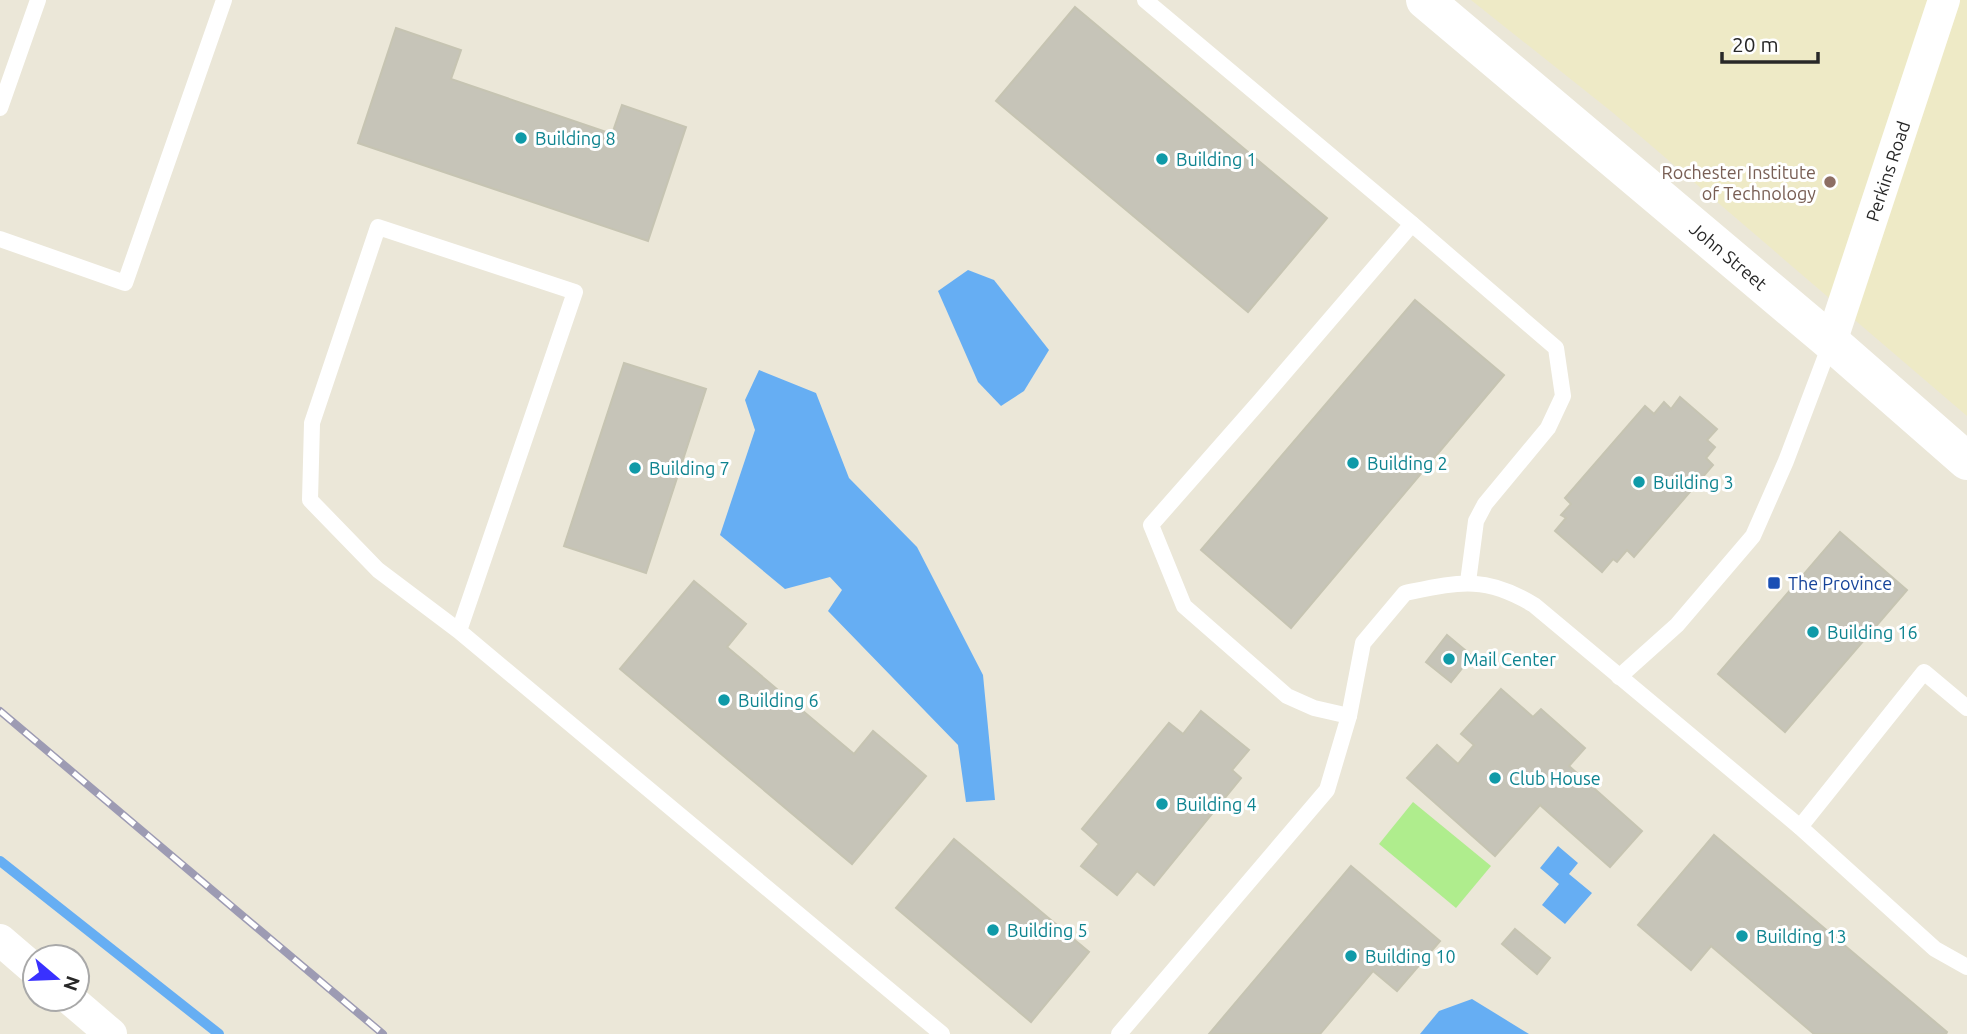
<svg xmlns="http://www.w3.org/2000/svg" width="1967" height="1034" font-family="Ubuntu,sans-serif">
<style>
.education{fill:#eeeac6}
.pitch{fill:#afed8d}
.water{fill:#66aef3}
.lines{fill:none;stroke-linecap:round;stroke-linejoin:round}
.stream{stroke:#66aef3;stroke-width:10}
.building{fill:#c6c4b8;stroke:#c6c4b2;stroke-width:2}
.service{stroke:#fff;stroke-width:16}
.minor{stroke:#fff;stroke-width:32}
.tertiary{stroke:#fff;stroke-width:38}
.rail-casing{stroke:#9d9bb3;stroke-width:8}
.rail{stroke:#fff;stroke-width:5;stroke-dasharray:16;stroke-linecap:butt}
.culture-dot{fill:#0f9aa8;stroke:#fff;stroke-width:2.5}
.education-dot{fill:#8d6e63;stroke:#fff;stroke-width:2.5}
.transit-dot{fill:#1a4fb4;stroke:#fff;stroke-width:2.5}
.labels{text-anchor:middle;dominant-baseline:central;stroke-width:6;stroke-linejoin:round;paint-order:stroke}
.culture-label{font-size:18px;fill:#0d838f;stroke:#fff;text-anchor:start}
.street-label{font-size:18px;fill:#282828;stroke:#fff}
.education-label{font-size:18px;fill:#785e54;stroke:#fff;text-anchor:end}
.transit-label{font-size:18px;fill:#164399;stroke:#fff;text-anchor:start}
</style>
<rect width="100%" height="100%" fill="#ebe7d8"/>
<path class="education" d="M1471 0H1967V416L1612 112Z"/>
<path class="pitch" d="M1413 802 1491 866 1456 908 1379 844Z"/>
<g class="water">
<path d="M968 270 994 280 1049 350 1024 391 1001 406 978 382 938 291Z"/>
<path d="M759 370 816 393 849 478 917 547 983 675 995 800 966 802 958 745 828 611 842 590 830 577 785 589 720 535 755 430 745 400Z"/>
<path d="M1558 846 1578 863 1569 874 1592 893 1565 924 1542 905 1559 884 1540 868Z"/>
<path d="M1472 999 1529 1034H1420L1439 1011Z"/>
</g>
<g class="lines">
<path class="stream" d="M0 861 219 1034"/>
</g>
<g class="building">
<path d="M1075 7 1327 218 1248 312 996 101Z"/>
<path d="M396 28 461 50 451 79 612 134 622 105 686 127 648 241 358 143Z"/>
<path d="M1415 300 1504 375 1291 628 1201 550Z"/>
<path d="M624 363 706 389 646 573 564 546Z"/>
<path d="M1680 397 1717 429 1707 440 1715 447 1706 458 1713 465 1634 557 1627 550 1617 562 1613 559 1602 572 1555 531 1566 518 1561 515 1571 504 1565 498 1645 406 1654 414 1664 402 1671 409Z"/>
<path d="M1840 532 1907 590 1785 732 1718 674Z"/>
<path d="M694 581 746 624 727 647 854 754 873 731 926 776 852 864 620 669Z"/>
<path d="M1447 635 1472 656 1451 682 1426 662Z"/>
<path d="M1501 689 1533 717 1541 709 1585 748 1569 766 1642 831 1610 867 1540 805 1495 856 1407 778 1437 745 1458 764 1474 745 1461 734Z"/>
<path d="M1201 711 1249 750 1232 770 1241 778 1154 885 1137 871 1117 895 1081 866 1099 844 1082 829 1169 723 1183 734Z"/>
<path d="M1714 835 1947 1032 1946 1034H1814L1711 946 1691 970 1638 925Z"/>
<path d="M954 839 1089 952 1031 1022 896 908Z"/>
<path d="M1351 866 1440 941 1397 991 1373 971 1320 1034H1209Z"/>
<path d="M1515 929 1550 958 1537 974 1502 944Z"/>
</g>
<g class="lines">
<g class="service">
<path d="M1145 0 1412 224 1556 348 1563 396 1548 428 1485 504 1476 521 1468 582"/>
<path d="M0 108 38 0"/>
<path d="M0 239 125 283 224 0"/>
<path d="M459 631 575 292 378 227 312 423 310 500 378 570 459 631 942 1034"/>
<path d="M1619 677 1677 625 1753 536 1786 461 1831 342"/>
<path d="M1349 716 1314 708 1287 696 1184 606 1151 525 1260 401 1412 224"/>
<path d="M1800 827 1924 672 1967 708"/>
<path d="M1119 1034 1327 790 1349 716 1363 643 1405 593C1459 582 1485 575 1534 605L1800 827 1935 949 1967 967"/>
</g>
<g class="minor">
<path id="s1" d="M1831 342 1944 0"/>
<path d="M0 940 35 970"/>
<path d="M70 999 111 1034"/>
</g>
<path class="tertiary" id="s2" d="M1425 0 1831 342 1967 461"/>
<g class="rail-casing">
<path id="rail" d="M0 711 383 1034"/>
</g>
<use href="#rail" class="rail"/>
</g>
<g class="culture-dot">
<circle cx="521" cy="138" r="7"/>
<circle cx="1162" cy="159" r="7"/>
<circle cx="1353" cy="463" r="7"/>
<circle cx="635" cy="468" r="7"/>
<circle cx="1639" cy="482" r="7"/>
<circle cx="1813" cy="632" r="7"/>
<circle cx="1449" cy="659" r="7"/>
<circle cx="724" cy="700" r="7"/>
<circle cx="1495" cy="778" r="7"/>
<circle cx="1162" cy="804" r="7"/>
<circle cx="993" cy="930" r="7"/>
<circle cx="1742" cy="936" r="7"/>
<circle cx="1351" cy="956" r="7"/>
</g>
<circle class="education-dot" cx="1830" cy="182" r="7"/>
<rect class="transit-dot" x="1767" y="576" width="14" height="14" rx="3.5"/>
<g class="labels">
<g class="culture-label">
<text x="535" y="138">Building 8</text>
<text x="1176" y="159">Building 1</text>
<text x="1367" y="463">Building 2</text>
<text x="649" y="468">Building 7</text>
<text x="1653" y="482">Building 3</text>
<text x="1827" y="632">Building 16</text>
<text x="1463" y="659">Mail Center</text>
<text x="738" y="700">Building 6</text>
<text x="1509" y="778">Club House</text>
<text x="1176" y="804">Building 4</text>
<text x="1007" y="930">Building 5</text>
<text x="1756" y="936">Building 13</text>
<text x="1365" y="956">Building 10</text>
</g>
<g class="street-label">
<text stroke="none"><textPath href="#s1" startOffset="180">Perkins Road</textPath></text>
<text stroke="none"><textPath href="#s2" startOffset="397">John Street</textPath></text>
</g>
<g class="education-label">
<text x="1816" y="172">Rochester Institute<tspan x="1816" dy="21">of Technology</tspan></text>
</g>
<g class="transit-label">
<text x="1788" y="583">The Province</text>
</g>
</g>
<g transform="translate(56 978) rotate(109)"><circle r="33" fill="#ffffff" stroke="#a9a9a9" stroke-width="2"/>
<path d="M0-5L12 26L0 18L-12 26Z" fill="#3931ff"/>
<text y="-10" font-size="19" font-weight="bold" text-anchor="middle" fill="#282828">N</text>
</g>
<path d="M1722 52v10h96v-10" fill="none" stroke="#282828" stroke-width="3.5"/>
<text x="1732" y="52" font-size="21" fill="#282828" stroke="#ffffff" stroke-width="5" paint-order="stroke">20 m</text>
</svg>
